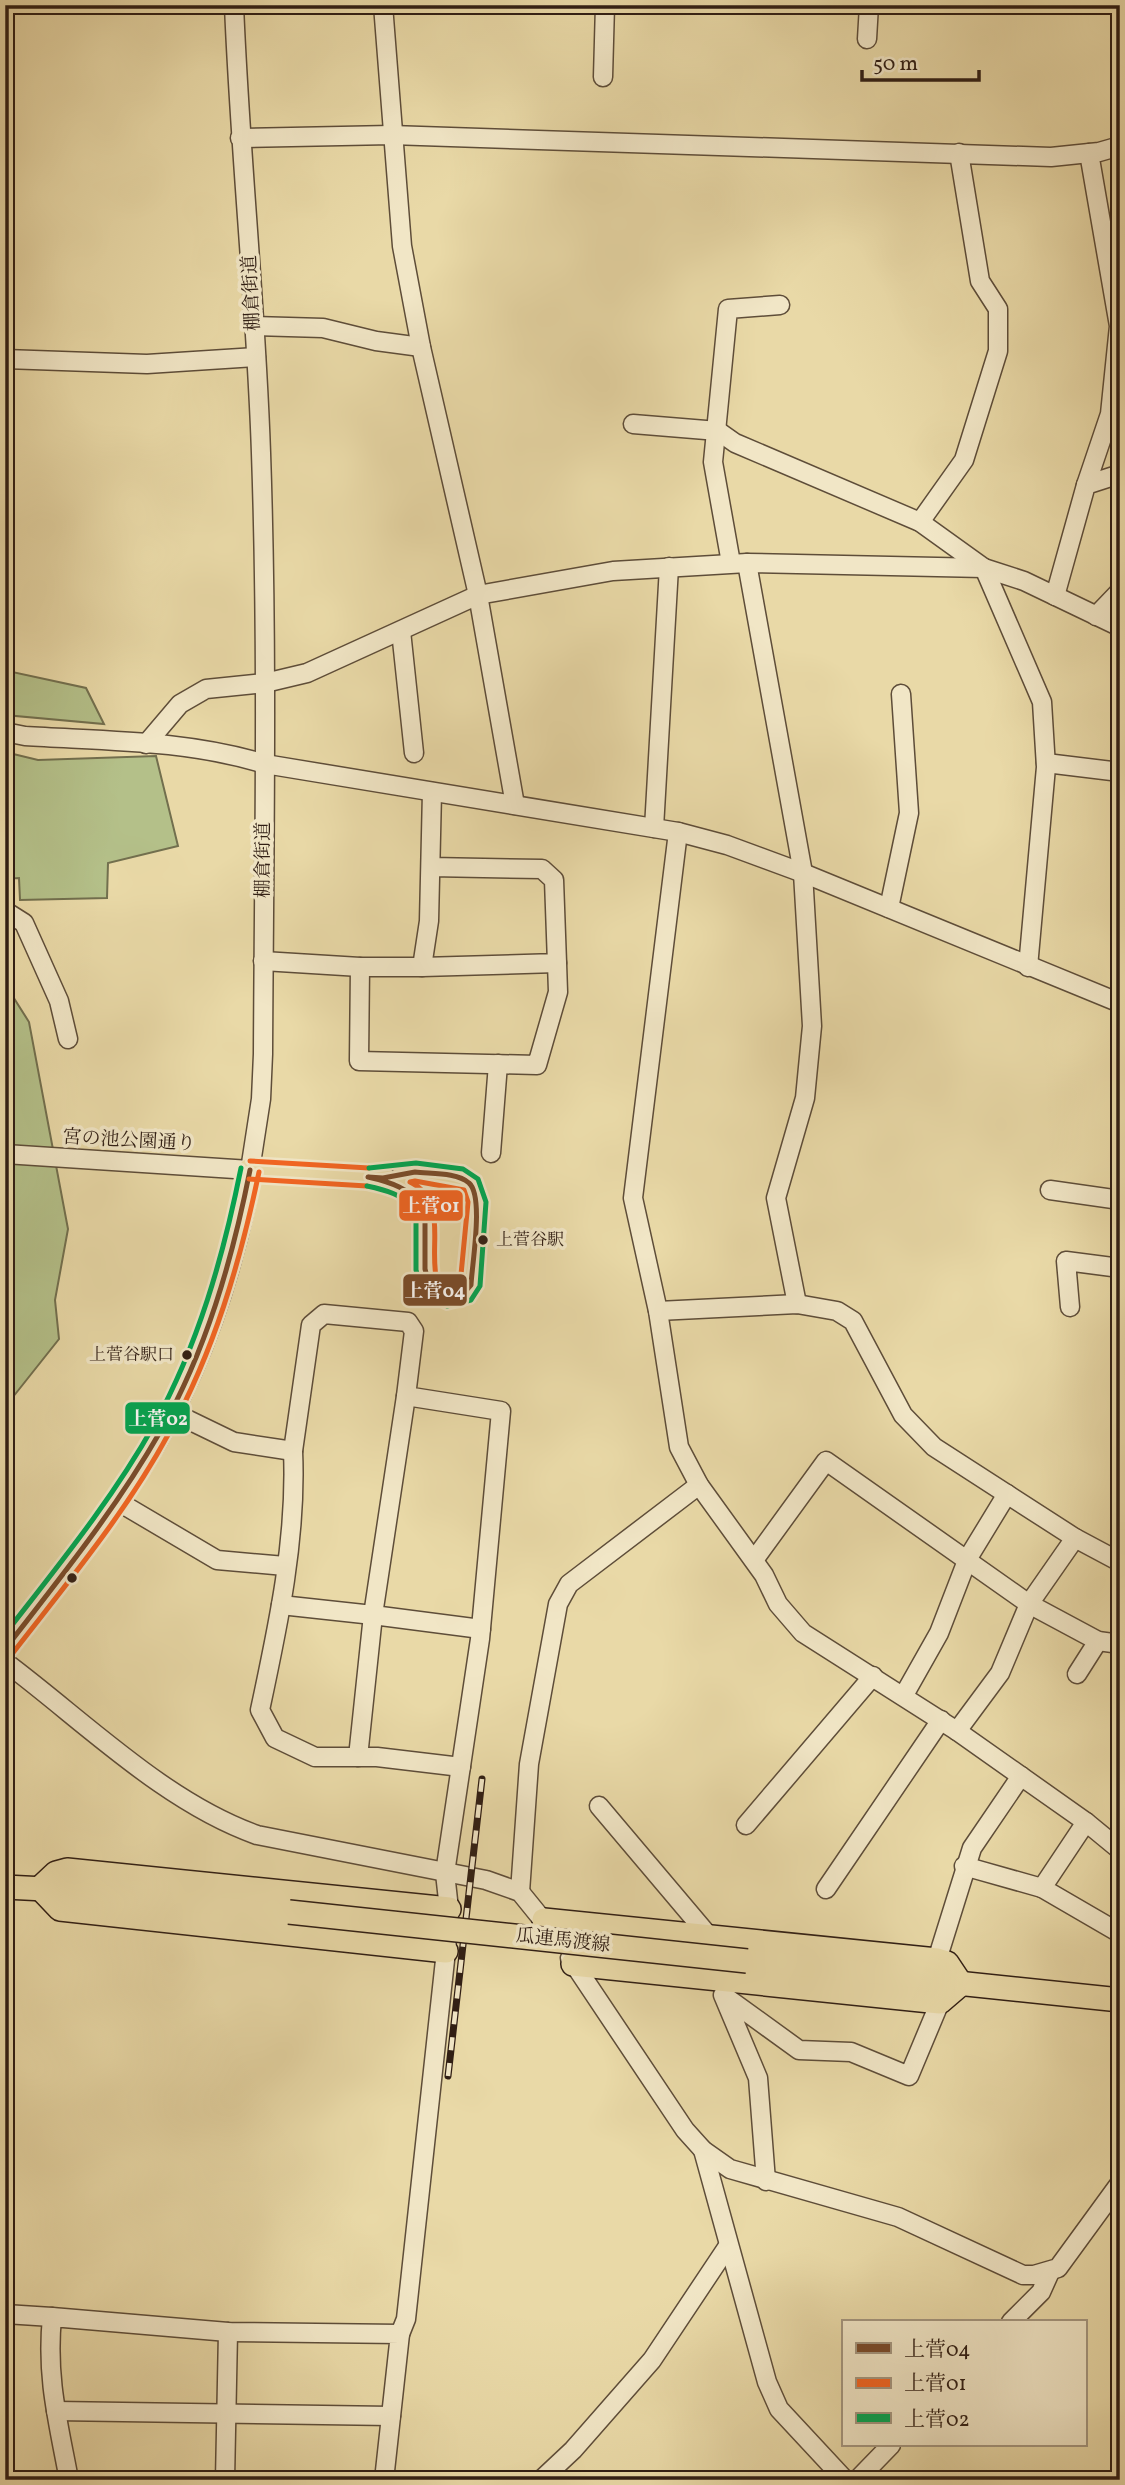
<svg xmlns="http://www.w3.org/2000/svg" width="1125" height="2485" font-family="Vollkorn,'Noto Serif JP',serif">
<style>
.green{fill:#b4c089;stroke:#726f4e;stroke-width:2}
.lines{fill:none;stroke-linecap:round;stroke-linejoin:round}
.minor-casing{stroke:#5e4d39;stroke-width:21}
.major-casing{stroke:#301e14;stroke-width:26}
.minor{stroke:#f1e6c6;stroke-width:18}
.major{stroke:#e9d9a7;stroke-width:23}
.rail-casing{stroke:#301e14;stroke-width:7}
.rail{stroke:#f1e6c6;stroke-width:4.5;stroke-dasharray:13;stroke-linecap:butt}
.major-bridge-casing{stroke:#301e14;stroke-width:26;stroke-linecap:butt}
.major-bridge{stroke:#e9d9a7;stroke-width:23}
.bus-1-casing{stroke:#f1e6c6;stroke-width:10}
.bus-2-casing{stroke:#f1e6c6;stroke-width:10}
.bus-3-casing{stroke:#f1e6c6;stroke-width:10}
.bus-1{stroke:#7a4b2a;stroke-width:5}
.bus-2{stroke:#f26522;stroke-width:5}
.bus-3{stroke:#00a651;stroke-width:5}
.bus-dot{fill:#301e14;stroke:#f1e6c6;stroke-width:2.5}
.labels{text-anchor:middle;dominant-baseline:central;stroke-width:7;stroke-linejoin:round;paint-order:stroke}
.bus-label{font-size:17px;fill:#301e14;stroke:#f1e6c6;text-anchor:start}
.street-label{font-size:19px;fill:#301e14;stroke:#f1e6c6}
.line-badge{stroke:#f1e6c6;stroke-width:2.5}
.badge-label{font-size:19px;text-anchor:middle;font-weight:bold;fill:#fff}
</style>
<rect width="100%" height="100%" fill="#e9d9a7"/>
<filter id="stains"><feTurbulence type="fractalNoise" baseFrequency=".00286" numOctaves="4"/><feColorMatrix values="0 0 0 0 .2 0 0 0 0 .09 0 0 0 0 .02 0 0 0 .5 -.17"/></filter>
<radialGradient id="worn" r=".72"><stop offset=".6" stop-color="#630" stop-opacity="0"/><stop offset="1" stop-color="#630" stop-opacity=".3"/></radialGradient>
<g class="green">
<path d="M5 647 12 672 86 688 104 724 5 715Z"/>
<path d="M5 752 38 760 156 756 178 846 108 863 107 898 20 900 19 878 5 879Z"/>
<path d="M5 984 29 1022 68 1229 55 1300 59 1339 5 1407Z"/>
</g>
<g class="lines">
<g class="minor-casing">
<g id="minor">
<path d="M383 5 402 246 421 347 478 595 515 805"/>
<path d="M867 39 869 5"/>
<path d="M603 77 605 5"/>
<path d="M240 138 391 135 1051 157 1099 152 1120 146"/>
<path d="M254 326 323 328 376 341 421 347"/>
<path d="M5 359 147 364 256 357"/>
<path d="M633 424 718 431 735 443 920 522 984 568 1042 702 1046 767 1028 967"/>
<path d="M1086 485 1110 414 1119 326 1089 153"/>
<path d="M920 522 964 460 998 351V309L980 281 959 153"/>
<path d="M731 563 713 462 728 309 780 305"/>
<path d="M747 563 803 873 812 1026 805 1098 776 1198 797 1304"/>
<path d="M1055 596 1086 485 1120 474"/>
<path d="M1096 616 1120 591"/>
<path d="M401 631 414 753"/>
<path d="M5 732 25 736C105 741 187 740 265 764L678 832 727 845 803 873 1120 1003"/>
<path d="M146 744 180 704 206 689 265 683 307 673 478 595 613 571 747 563 984 568 1024 581 1120 627"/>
<path d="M1046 763 1120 772"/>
<path d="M654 828 669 567"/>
<path d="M678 832 633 1198 658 1311 679 1447 699 1485 764 1575 778 1604 803 1633 957 1731 1086 1822 1120 1850"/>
<path d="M431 867 542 869 554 880 557 963 422 967 429 921 432 792"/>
<path d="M889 908 909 813 901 694"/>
<path d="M5 911 24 923 59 1001 68 1039"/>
<path d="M263 961 360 967H422"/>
<path d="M360 967 359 1061 537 1065 558 992 557 963"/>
<path d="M491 1153 498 1064"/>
<path d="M5 1154 250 1170 261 1099 263 1054C264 854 268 653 261 453 256 303 240 155 234 5"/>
<path d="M1050 1190 1120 1200"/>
<path d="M1070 1307 1066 1261 1120 1268"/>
<path d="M658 1311 797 1304 837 1311 853 1321 903 1415 934 1447 1075 1538 1120 1562"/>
<path d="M170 1411 234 1442 293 1451 311 1325 324 1314 408 1322 414 1331 406 1396 501 1411 480 1639 445 1873 449 1909 446 1951 406 2319 400 2334"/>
<path d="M293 1451C297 1538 278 1626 260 1710L275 1738 315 1757H377L461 1767"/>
<path d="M117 1501 217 1560 285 1566"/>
<path d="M1075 1538 1029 1604 1098 1641 1120 1644"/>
<path d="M754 1560 826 1461 1029 1604 1000 1673 957 1731"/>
<path d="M281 1605 373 1615 406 1396"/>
<path d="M5 1662C84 1721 164 1802 257 1835L486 1880 520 1892 550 1929"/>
<path d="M1077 1674 1098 1641"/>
<path d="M904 1695 939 1633 968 1558 1007 1494"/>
<path d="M358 1757 373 1615 481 1629"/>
<path d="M599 1806 708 1935"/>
<path d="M1086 1822 1042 1888 1116 1931 1120 1925"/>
<path d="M746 1825 873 1676"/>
<path d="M964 1866 1042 1888"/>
<path d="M826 1889 941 1720"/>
<path d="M520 1892 529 1764 558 1604 569 1584 699 1485"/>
<path d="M570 1958 685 2130 703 2150 730 2169 898 2217 1023 2275H1034L1058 2268 1120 2183"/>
<path d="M937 1960 972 1848 1021 1776"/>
<path d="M703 2150 767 2382 779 2409 845 2480"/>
<path d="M766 2181 758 2078 723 1995 799 2050 851 2052 909 2076 940 2002"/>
<path d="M5 2314 52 2317"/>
<path d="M1011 2322 1041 2292 1050 2272"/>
<path d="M56 2411 391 2416"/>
<path d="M69 2480C58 2421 46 2377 52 2317L228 2332 400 2334 384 2480"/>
<path d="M225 2480 228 2332"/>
<path d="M541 2480 573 2450 652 2360 728 2246"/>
<path d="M857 2480 891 2445"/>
</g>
</g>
<g class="major-casing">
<g id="major">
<path d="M5 1649C52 1588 101 1528 141 1464 198 1374 231 1273 250 1170L383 1178"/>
<path d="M5 1887 105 1892 289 1912"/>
<path d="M544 1920 937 1960 947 1963 961 1984"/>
<path d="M446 1951 60 1909 40 1888 56 1873 67 1870 449 1909"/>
<path d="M747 1961 1120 2000"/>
<path d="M573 1964 940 2002 961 1984"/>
</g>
</g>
<use href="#minor" class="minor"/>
<use href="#major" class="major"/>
<g class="rail-casing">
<path id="rail" d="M448 2076 482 1779"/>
</g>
<use href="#rail" class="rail"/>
<g class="major-bridge-casing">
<path id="major-bridge" d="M289 1912 747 1961"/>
</g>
<use href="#major-bridge" class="major-bridge"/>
<g class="bus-1-casing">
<g id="bus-1">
<path d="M415 1172C430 1174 457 1172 469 1183 484 1196 472 1264 471 1285 459 1301 446 1296 430 1288L425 1269V1206C409 1189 391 1182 368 1177L383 1178Z"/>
<path d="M5 1649C60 1578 116 1509 160 1432 206 1351 232 1261 250 1170"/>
</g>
</g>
<g class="bus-2-casing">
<g id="bus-2">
<path d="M250 1161 369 1168"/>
<path d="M249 1179 367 1186"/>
<path d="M415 1181 464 1190 468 1202 460 1285 449 1288 437 1282C428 1246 449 1201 410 1182Z"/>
<path d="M12 1654C67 1583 126 1513 169 1433 214 1351 240 1263 259 1172"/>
</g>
</g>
<g class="bus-3-casing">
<g id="bus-3">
<path d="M367 1186C386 1190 403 1195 416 1209V1270L423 1294 447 1306 471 1300 480 1286 486 1202 478 1179 463 1169 416 1163 369 1168"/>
<path d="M5 1634C57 1567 112 1500 154 1425 198 1345 223 1258 241 1168"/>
</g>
</g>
<use href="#bus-1" class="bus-1"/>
<use href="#bus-2" class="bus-2"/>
<use href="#bus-3" class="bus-3"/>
</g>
<g class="bus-dot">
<circle cx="483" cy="1240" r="6"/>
<circle cx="187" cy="1355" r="6"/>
<circle cx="72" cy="1578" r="6"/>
</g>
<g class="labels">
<g class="bus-label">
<text x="496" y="1240">上菅谷駅</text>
<text x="174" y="1355" text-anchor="end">上菅谷駅口</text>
</g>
<g class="street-label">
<text transform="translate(252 293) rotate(-93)">棚倉街道</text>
<text transform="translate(264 860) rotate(-90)">棚倉街道</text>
<text transform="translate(129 1141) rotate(3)">宮の池公園通り</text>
<text transform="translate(563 1941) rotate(6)">瓜連馬渡線</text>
</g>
</g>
<g class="line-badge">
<rect x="398" y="1189" width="66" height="33" rx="7" fill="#f26522"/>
<rect x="402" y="1273" width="66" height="34" rx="7" fill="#7a4b2a"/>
<rect x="124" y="1401" width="67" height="34" rx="7" fill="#00a651"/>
</g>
<g class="badge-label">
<text x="431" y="1212">上菅01</text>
<text x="435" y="1297">上菅04</text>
<text x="158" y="1425">上菅02</text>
</g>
<rect width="1125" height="2485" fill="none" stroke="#e9d9a7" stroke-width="28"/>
<rect x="7" y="7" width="1111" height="2471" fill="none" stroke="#301e14" stroke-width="3.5"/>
<rect x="14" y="14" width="1097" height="2457" fill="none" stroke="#301e14" stroke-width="2"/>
<rect x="842" y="2320" width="245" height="126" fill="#f1e6c6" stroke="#a4967f" stroke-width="2"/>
<rect x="856" y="2343" width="35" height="10" fill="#7a4b2a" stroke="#a4967f" stroke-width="2"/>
<text x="904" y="2356" font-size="21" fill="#301e14">上菅04</text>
<rect x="856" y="2378" width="35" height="10" fill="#f26522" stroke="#a4967f" stroke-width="2"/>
<text x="904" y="2390" font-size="21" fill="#301e14">上菅01</text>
<rect x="856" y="2413" width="35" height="10" fill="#00a651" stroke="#a4967f" stroke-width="2"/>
<text x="904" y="2426" font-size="21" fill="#301e14">上菅02</text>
<path d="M862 70v10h117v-10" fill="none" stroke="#301e14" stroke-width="3.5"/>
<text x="873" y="70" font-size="21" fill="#301e14" stroke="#f1e6c6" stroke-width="5" paint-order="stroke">50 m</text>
<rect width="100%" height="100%" filter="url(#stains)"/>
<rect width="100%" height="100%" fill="url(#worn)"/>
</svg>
